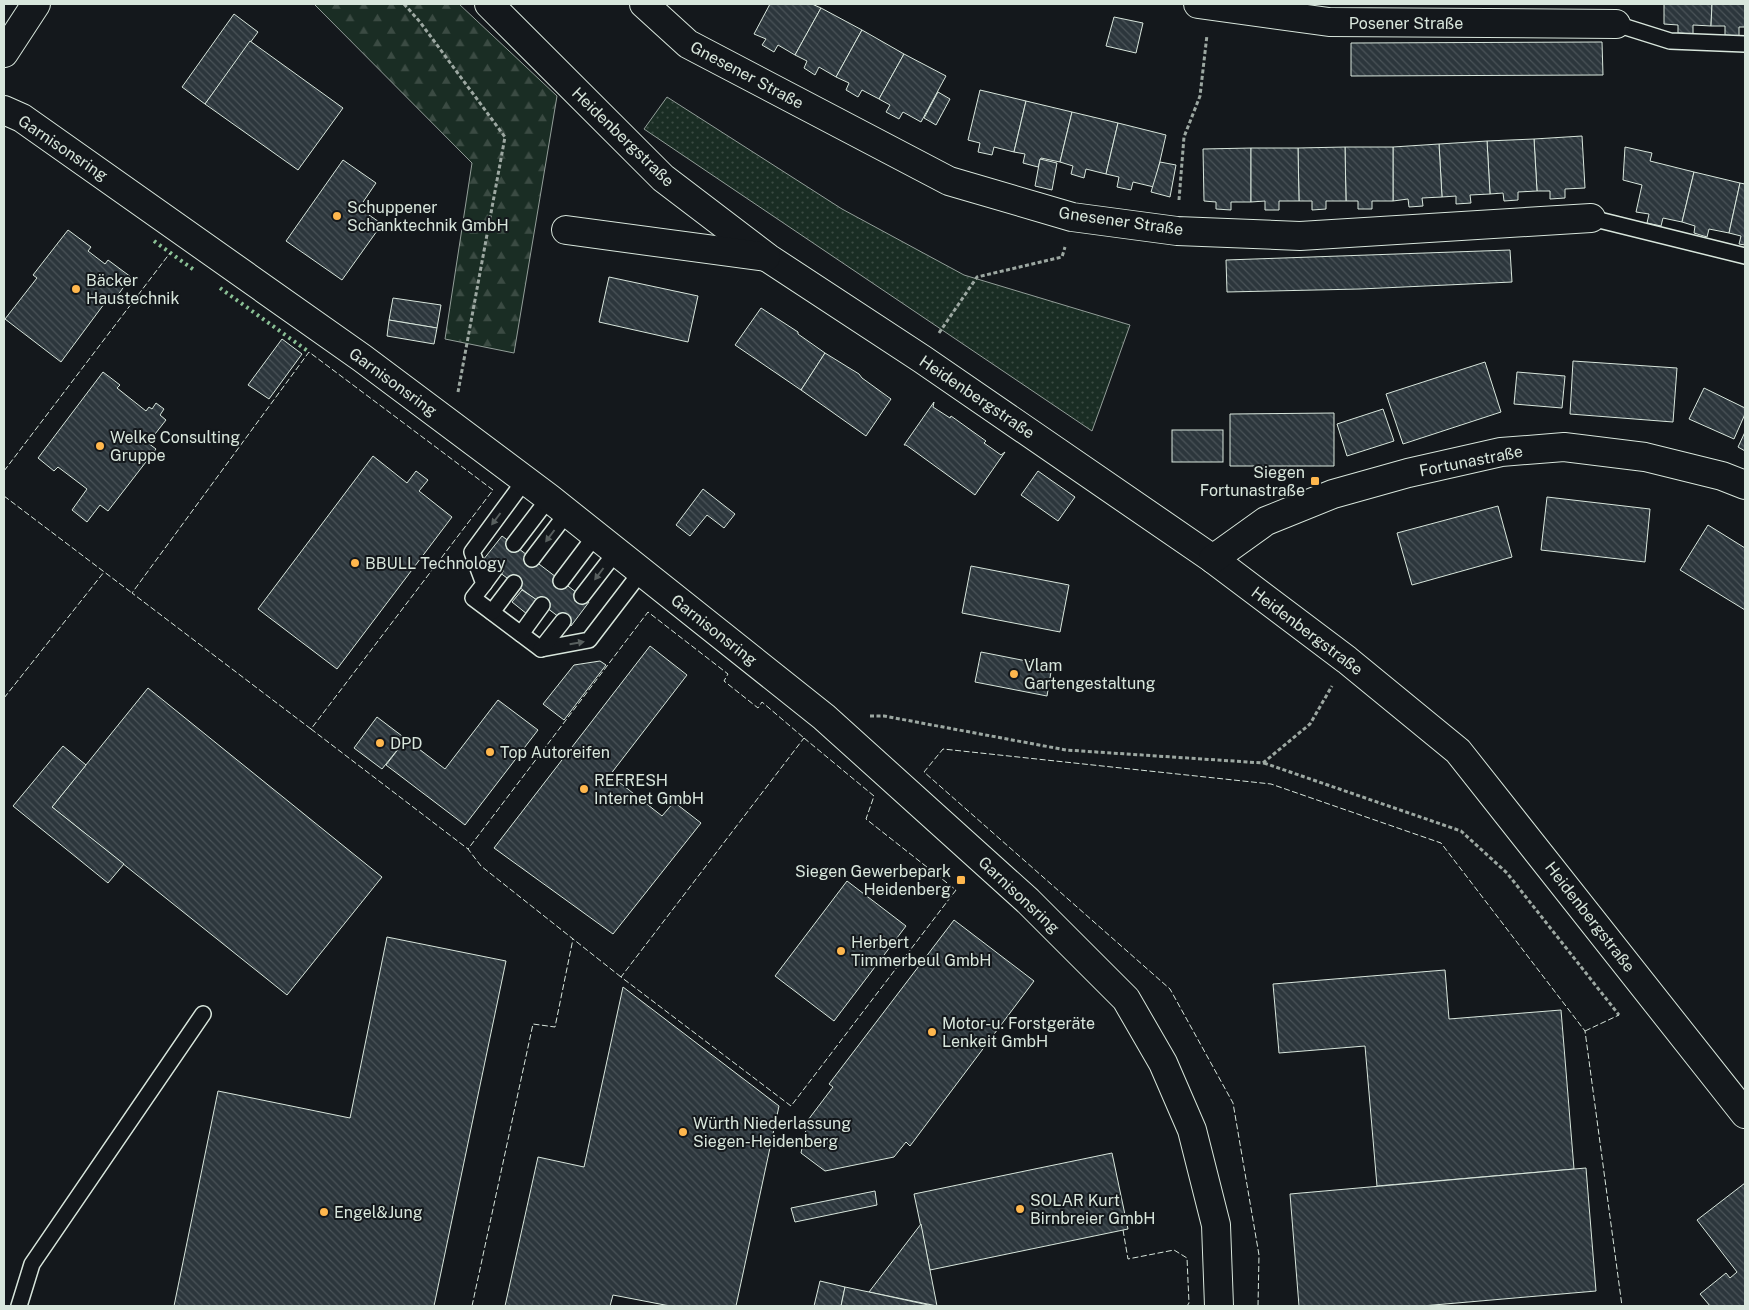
<svg xmlns="http://www.w3.org/2000/svg" width="1749" height="1310" font-family="'Public Sans',sans-serif">
<style>
.forest{fill:url(#forest-firs);stroke:#939e99}
.park{fill:url(#park-dots);stroke:#939e99}
.building{fill:url(#building-back-hatch);stroke:#d8e6dc}
.lines{fill:none;stroke-linecap:round;stroke-linejoin:round}
.service-casing{stroke:#d8e6dc;stroke-width:18}
.minor-casing{stroke:#d8e6dc;stroke-width:30}
.path{stroke:#9da8a2;stroke-width:3;stroke-dasharray:4 2.5;stroke-linecap:butt}
.service{stroke:#14181c;stroke-width:15}
.minor{stroke:#14181c;stroke-width:28}
.hedge{stroke:#8ac095;stroke-width:4;stroke-dasharray:2.5 4;stroke-linecap:butt}
.fence{stroke:#d8e6dc;stroke-width:1;stroke-dasharray:6 2.5;stroke-linecap:butt}
.oneway{fill:#59605f}
.poi-dot{fill:#ffb74d;stroke:#14181c;stroke-width:2}
.labels{text-anchor:middle;dominant-baseline:central;stroke-width:4;stroke-linejoin:round;paint-order:stroke}
.street-label{font-size:16px;fill:#d8e6dc;stroke:#14181c}
.poi-label{font-size:16px;fill:#d8e6dc;stroke:#14181c;text-anchor:start}
</style>
<defs>
<pattern id="forest-firs" width="22" height="20" patternUnits="userSpaceOnUse" patternTransform="scale(1.25)"><rect width="22" height="20" fill="#1a2d24"/><path d="M5 1l3.5 6h-7zM16 11l3.5 6h-7z" fill="#3b4b43"/></pattern>
<pattern id="park-dots" width="8" height="8" patternUnits="userSpaceOnUse" patternTransform="scale(1.25)"><rect width="8" height="8" fill="#1a2d24"/><path d="M2 2h.1M6 6h.1" fill="none" stroke="#3b4b43" stroke-width="1.8" stroke-linecap="round"/></pattern>
<pattern id="building-back-hatch" width="6" height="6" patternUnits="userSpaceOnUse" patternTransform="scale(1.25)"><rect width="6" height="6" fill="#2c363c"/><path d="M-1 5l2 2M0 0l6 6M5-1l2 2" fill="none" stroke="#4a5358"/></pattern>
</defs>
<rect width="100%" height="100%" fill="#14181c"/>
<path class="forest" d="M314 4H459L557 96 514 353 445 339 472 163Z"/>
<path class="park" d="M667 97 842 209 964 275 1130 325 1092 431 644 129Z"/>
<g class="building">
<path d="M770 4H812L821 8 795 55 778 45 774 52 762 45 766 39 754 34Z"/>
<path d="M1664 4H1712L1711 26 1693 25V34L1678 33V25L1664 24Z"/>
<path d="M1712 4H1745V27H1739V36L1725 35V26H1711Z"/>
<path d="M821 8 862 30 836 77 819 67 815 75 804 68 807 61 795 55Z"/>
<path d="M234 14 258 32 205 104 182 87Z"/>
<path d="M1114 17 1143 23 1136 53 1106 46Z"/>
<path d="M862 30 904 54 879 99 862 90 858 97 846 90 849 83 836 77Z"/>
<path d="M250 41 343 108 298 170 205 104Z"/>
<path d="M1602 42 1603 75 1351 76V43Z"/>
<path d="M904 54 946 76 921 122 903 112 899 119 886 112 890 105 879 99Z"/>
<path d="M980 90 1026 101 1014 152 994 147 992 155 978 152 980 143 968 140Z"/>
<path d="M938 92 950 99 936 125 924 118Z"/>
<path d="M1026 101 1072 112 1060 162 1041 158 1038 167 1023 163 1025 154 1014 152Z"/>
<path d="M1072 112 1118 123 1106 174 1086 169 1084 178 1071 174 1073 166 1060 162Z"/>
<path d="M1118 123 1166 135 1154 187 1133 182 1131 190 1117 187 1119 177 1106 174Z"/>
<path d="M1582 136 1585 188 1565 189V198L1550 199V191H1537L1534 139Z"/>
<path d="M1534 139 1537 191 1518 192V200L1504 201 1503 193 1490 194 1487 141Z"/>
<path d="M1487 141 1490 194 1470 195 1471 203 1456 204V196L1442 197 1439 144Z"/>
<path d="M1439 144 1442 197 1422 198 1423 206 1409 207 1408 199 1393 201V147Z"/>
<path d="M1345 147H1393V201H1372V209H1358V201H1346Z"/>
<path d="M1345 147 1346 201H1326V209L1312 210V201H1299L1298 148Z"/>
<path d="M1625 147 1652 153 1650 161 1694 172 1682 222 1663 218 1661 226 1647 223 1649 214 1636 212 1642 185 1623 180Z"/>
<path d="M1251 148V202H1231V210L1216 209V202L1204 201 1203 149Z"/>
<path d="M1251 148H1298L1299 201H1279V210H1265V201L1251 202Z"/>
<path d="M1040 159 1057 163 1052 190 1035 186Z"/>
<path d="M343 160 376 183 359 208 382 224 342 280 286 241Z"/>
<path d="M1160 162 1176 165 1170 197 1151 192Z"/>
<path d="M1694 172 1740 183 1729 233 1709 229 1707 237 1694 233 1695 226 1682 222Z"/>
<path d="M1740 183 1745 184V245L1739 244 1741 236 1729 233Z"/>
<path d="M68 230 91 247 88 251 105 264 108 260 131 277 112 303 107 300 61 362 5 319 37 278 33 275Z"/>
<path d="M1510 250 1512 282 1360 289 1227 292 1226 260Z"/>
<path d="M609 277 698 296 688 342 599 322Z"/>
<path d="M393 298 441 305 437 328 389 320Z"/>
<path d="M761 308 798 332V334L825 353 801 390 735 345Z"/>
<path d="M389 320 437 328 434 344 387 336Z"/>
<path d="M282 339 302 354 269 399 248 385Z"/>
<path d="M825 353 859 374 862 378 891 399 866 436 801 390Z"/>
<path d="M1573 361 1677 368 1673 422 1570 414Z"/>
<path d="M1485 362 1501 412 1403 444 1386 394Z"/>
<path d="M103 372 120 385 117 388 146 411 149 407 152 409 156 403 164 409 160 415 166 420 148 443 156 449 108 511 100 505 87 522 72 510 87 489 58 467 54 471 38 458Z"/>
<path d="M1517 372 1565 376 1562 408 1514 404Z"/>
<path d="M1704 388 1745 408V414L1734 439 1689 419Z"/>
<path d="M934 402 933 407 950 418 951 416 986 441 984 443 1001 455 1005 452 975 495 906 445H904Z"/>
<path d="M1383 409 1394 441 1347 456 1337 424Z"/>
<path d="M1334 413V466H1230V414Z"/>
<rect x="1172" y="430" width="51" height="32"/>
<path d="M1745 432V451L1738 447Z"/>
<path d="M373 456 407 483 416 471 428 480 419 491 452 517 337 669 258 609Z"/>
<path d="M1038 471 1075 497 1058 521 1021 495Z"/>
<path d="M703 489 735 514 724 528 707 515 690 536 676 525Z"/>
<path d="M1547 497 1650 509 1645 562 1541 550Z"/>
<path d="M1498 506 1512 557 1412 585 1397 533Z"/>
<path d="M1708 525 1745 548V610L1680 570Z"/>
<path d="M502 536 589 602 571 626 483 560Z"/>
<path d="M971 566 1069 585 1060 632 962 613Z"/>
<path d="M522 590 537 600 527 614 512 602Z"/>
<path d="M650 646 687 675 610 775 662 816 674 802 701 823 613 934 494 848Z"/>
<path d="M981 652 1052 666 1047 696 975 682Z"/>
<path d="M600 661 606 665 564 720 543 704 574 665Z"/>
<path d="M148 688 382 877 287 995 52 807Z"/>
<path d="M498 700 538 730 465 825 386 765 406 739 445 769Z"/>
<path d="M377 717 406 739 382 769 354 748Z"/>
<path d="M63 746 86 765 52 807 124 864 108 883 13 806Z"/>
<path d="M847 881 906 926 834 1021 775 976Z"/>
<path d="M954 920 1034 981 910 1146 906 1142 894 1157 825 1171 801 1153 808 1120 833 1087 829 1084Z"/>
<path d="M387 937 506 961 434 1306H174L218 1091 350 1118Z"/>
<path d="M1445 970 1449 1019 1561 1010 1574 1169 1377 1186 1365 1046 1279 1053 1273 984Z"/>
<path d="M623 987 779 1106 736 1306H670L613 1295 610 1306H505L538 1157 584 1167Z"/>
<path d="M1112 1153 1128 1229 930 1270 914 1194Z"/>
<path d="M1586 1168 1596 1291 1422 1306H1299L1290 1194Z"/>
<path d="M1745 1183V1306H1710L1700 1294 1726 1273 1730 1278 1737 1272 1697 1220Z"/>
<path d="M875 1191 877 1205 795 1222 791 1208Z"/>
<path d="M921 1224 937 1306 869 1292Z"/>
<path d="M820 1281 845 1287 841 1306H814Z"/>
<path d="M845 1287 869 1292 933 1306H841Z"/>
</g>
<g class="lines">
<g class="service-casing">
<g id="service">
<path d="M1616 24 1670 41 1745 44"/>
<path d="M1591 218 1745 256"/>
<path d="M525 480 472 552 484 584 473 598 541 649 589 640 641 572"/>
<path d="M514 544 549 498"/>
<path d="M532 559 567 513"/>
<path d="M561 581 595 536"/>
<path d="M484 584 495 569"/>
<path d="M582 596 616 552"/>
<path d="M492 612 514 583"/>
<path d="M521 634 542 605"/>
<path d="M541 649 563 621"/>
<path d="M19 1306 32 1264 203 1014"/>
</g>
</g>
<g class="minor-casing">
<g id="minor">
<path d="M489 4 663 178 768 258 922 359 1213 559 1347 660 1458 751 1745 1114"/>
<path d="M644 4 688 44 949 181 1072 217 1177 231 1300 236 1591 218"/>
<path d="M1198 4 1329 22 1616 24"/>
<path d="M4 53 36 4"/>
<path d="M4 110 22 118 362 358 549 498 824 717 1028 901 1126 999 1163 1063 1192 1130 1216 1225 1219 1306"/>
<path d="M566 230 766 257"/>
<path d="M1213 559 1266 521 1333 494 1408 473 1501 452 1564 447 1645 457 1722 476 1745 485"/>
</g>
</g>
<g class="path">
<path d="M404 4 420 22 505 137 458 392"/>
<path d="M1179 200 1184 137 1200 96 1207 35"/>
<path d="M939 333 977 277 1062 257 1065 247"/>
<path d="M870 716H884L1066 750 1263 763 1310 724 1332 686"/>
<path d="M1264 763 1461 831 1507 873 1619 1015"/>
</g>
<use href="#service" class="service"/>
<use href="#minor" class="minor"/>
<g class="hedge">
<path d="M154 241 194 270"/>
<path d="M220 288 309 352"/>
</g>
<g class="fence">
<path d="M4 471 170 253"/>
<path d="M4 496 132 593"/>
<path d="M4 698 104 572"/>
<path d="M311 729 132 593 309 352 493 490 311 729 468 849"/>
<path d="M804 738 874 796 866 819 956 890 791 1106 621 977Z"/>
<path d="M621 977 481 866 468 849 648 612 728 674 724 681 758 708 762 702 804 738"/>
<path d="M1585 1031 1619 1015"/>
<path d="M1123 1230 1128 1259 1174 1250 1187 1258 1189 1303 1187 1306"/>
<path d="M472 1306 533 1024 555 1027 573 939"/>
<path d="M1258 1306 1259 1255 1233 1103 1170 989 924 772 943 749 1271 784 1441 843 1585 1031 1622 1306"/>
</g>
</g>
<defs><path id="oneway-solid" d="M-6-.8H1V-3.2L6.5 0L1 3.2V.8H-6Z" transform="scale(1.25)"/></defs>
<g class="oneway">
<use href="#oneway-solid" transform="translate(496 519) rotate(127)"/>
<use href="#oneway-solid" transform="translate(550 536) rotate(127)"/>
<use href="#oneway-solid" transform="translate(599 574) rotate(127)"/>
<use href="#oneway-solid" transform="translate(577 643) rotate(-10)"/>
</g>
<g class="poi-dot">
<circle cx="337" cy="216" r="5"/>
<circle cx="76" cy="289" r="5"/>
<circle cx="100" cy="446" r="5"/>
<rect x="1310" y="476" width="10" height="10" rx="2.5"/>
<circle cx="355" cy="563" r="5"/>
<circle cx="1014" cy="674" r="5"/>
<circle cx="380" cy="743" r="5"/>
<circle cx="490" cy="752" r="5"/>
<circle cx="584" cy="789" r="5"/>
<rect x="956" y="875" width="10" height="10" rx="2.5"/>
<circle cx="841" cy="951" r="5"/>
<circle cx="932" cy="1032" r="5"/>
<circle cx="683" cy="1132" r="5"/>
<circle cx="1020" cy="1209" r="5"/>
<circle cx="324" cy="1212" r="5"/>
</g>
<g class="labels">
<g class="street-label">
<text x="1406" y="23">Posener Straße</text>
<text transform="translate(747 75) rotate(28)">Gnesener Straße</text>
<text transform="translate(623 137) rotate(44)">Heidenbergstraße</text>
<text transform="translate(63 148) rotate(34)">Garnisonsring</text>
<text transform="translate(1121 221) rotate(8)">Gnesener Straße</text>
<text transform="translate(393 382) rotate(36)">Garnisonsring</text>
<text transform="translate(977 397) rotate(34)">Heidenbergstraße</text>
<text transform="translate(1471 461) rotate(-11)">Fortunastraße</text>
<text transform="translate(714 630) rotate(38)">Garnisonsring</text>
<text transform="translate(1307 631) rotate(37)">Heidenbergstraße</text>
<text transform="translate(1019 895) rotate(43)">Garnisonsring</text>
<text transform="translate(1590 917) rotate(52)">Heidenbergstraße</text>
</g>
<g class="poi-label">
<text x="347" y="207">Schuppener<tspan x="347" dy="18">Schanktechnik GmbH</tspan></text>
<text x="86" y="280">Bäcker<tspan x="86" dy="18">Haustechnik</tspan></text>
<text x="110" y="437">Welke Consulting<tspan x="110" dy="18">Gruppe</tspan></text>
<text x="1305" y="472" text-anchor="end">Siegen<tspan x="1305" dy="18">Fortunastraße</tspan></text>
<text x="365" y="563">BBULL Technology</text>
<text x="1024" y="665">Vlam<tspan x="1024" dy="18">Gartengestaltung</tspan></text>
<text x="390" y="743">DPD</text>
<text x="500" y="752">Top Autoreifen</text>
<text x="594" y="780">REFRESH<tspan x="594" dy="18">Internet GmbH</tspan></text>
<text x="951" y="871" text-anchor="end">Siegen Gewerbepark<tspan x="951" dy="18">Heidenberg</tspan></text>
<text x="851" y="942">Herbert<tspan x="851" dy="18">Timmerbeul GmbH</tspan></text>
<text x="942" y="1023">Motor-u. Forstgeräte<tspan x="942" dy="18">Lenkeit GmbH</tspan></text>
<text x="693" y="1123">Würth Niederlassung<tspan x="693" dy="18">Siegen-Heidenberg</tspan></text>
<text x="1030" y="1200">SOLAR Kurt<tspan x="1030" dy="18">Birnbreier GmbH</tspan></text>
<text x="334" y="1212">Engel&amp;Jung</text>
</g>
</g>
<rect width="1749" height="1310" fill="none" stroke="#d8e6dc" stroke-width="10"/>
</svg>
